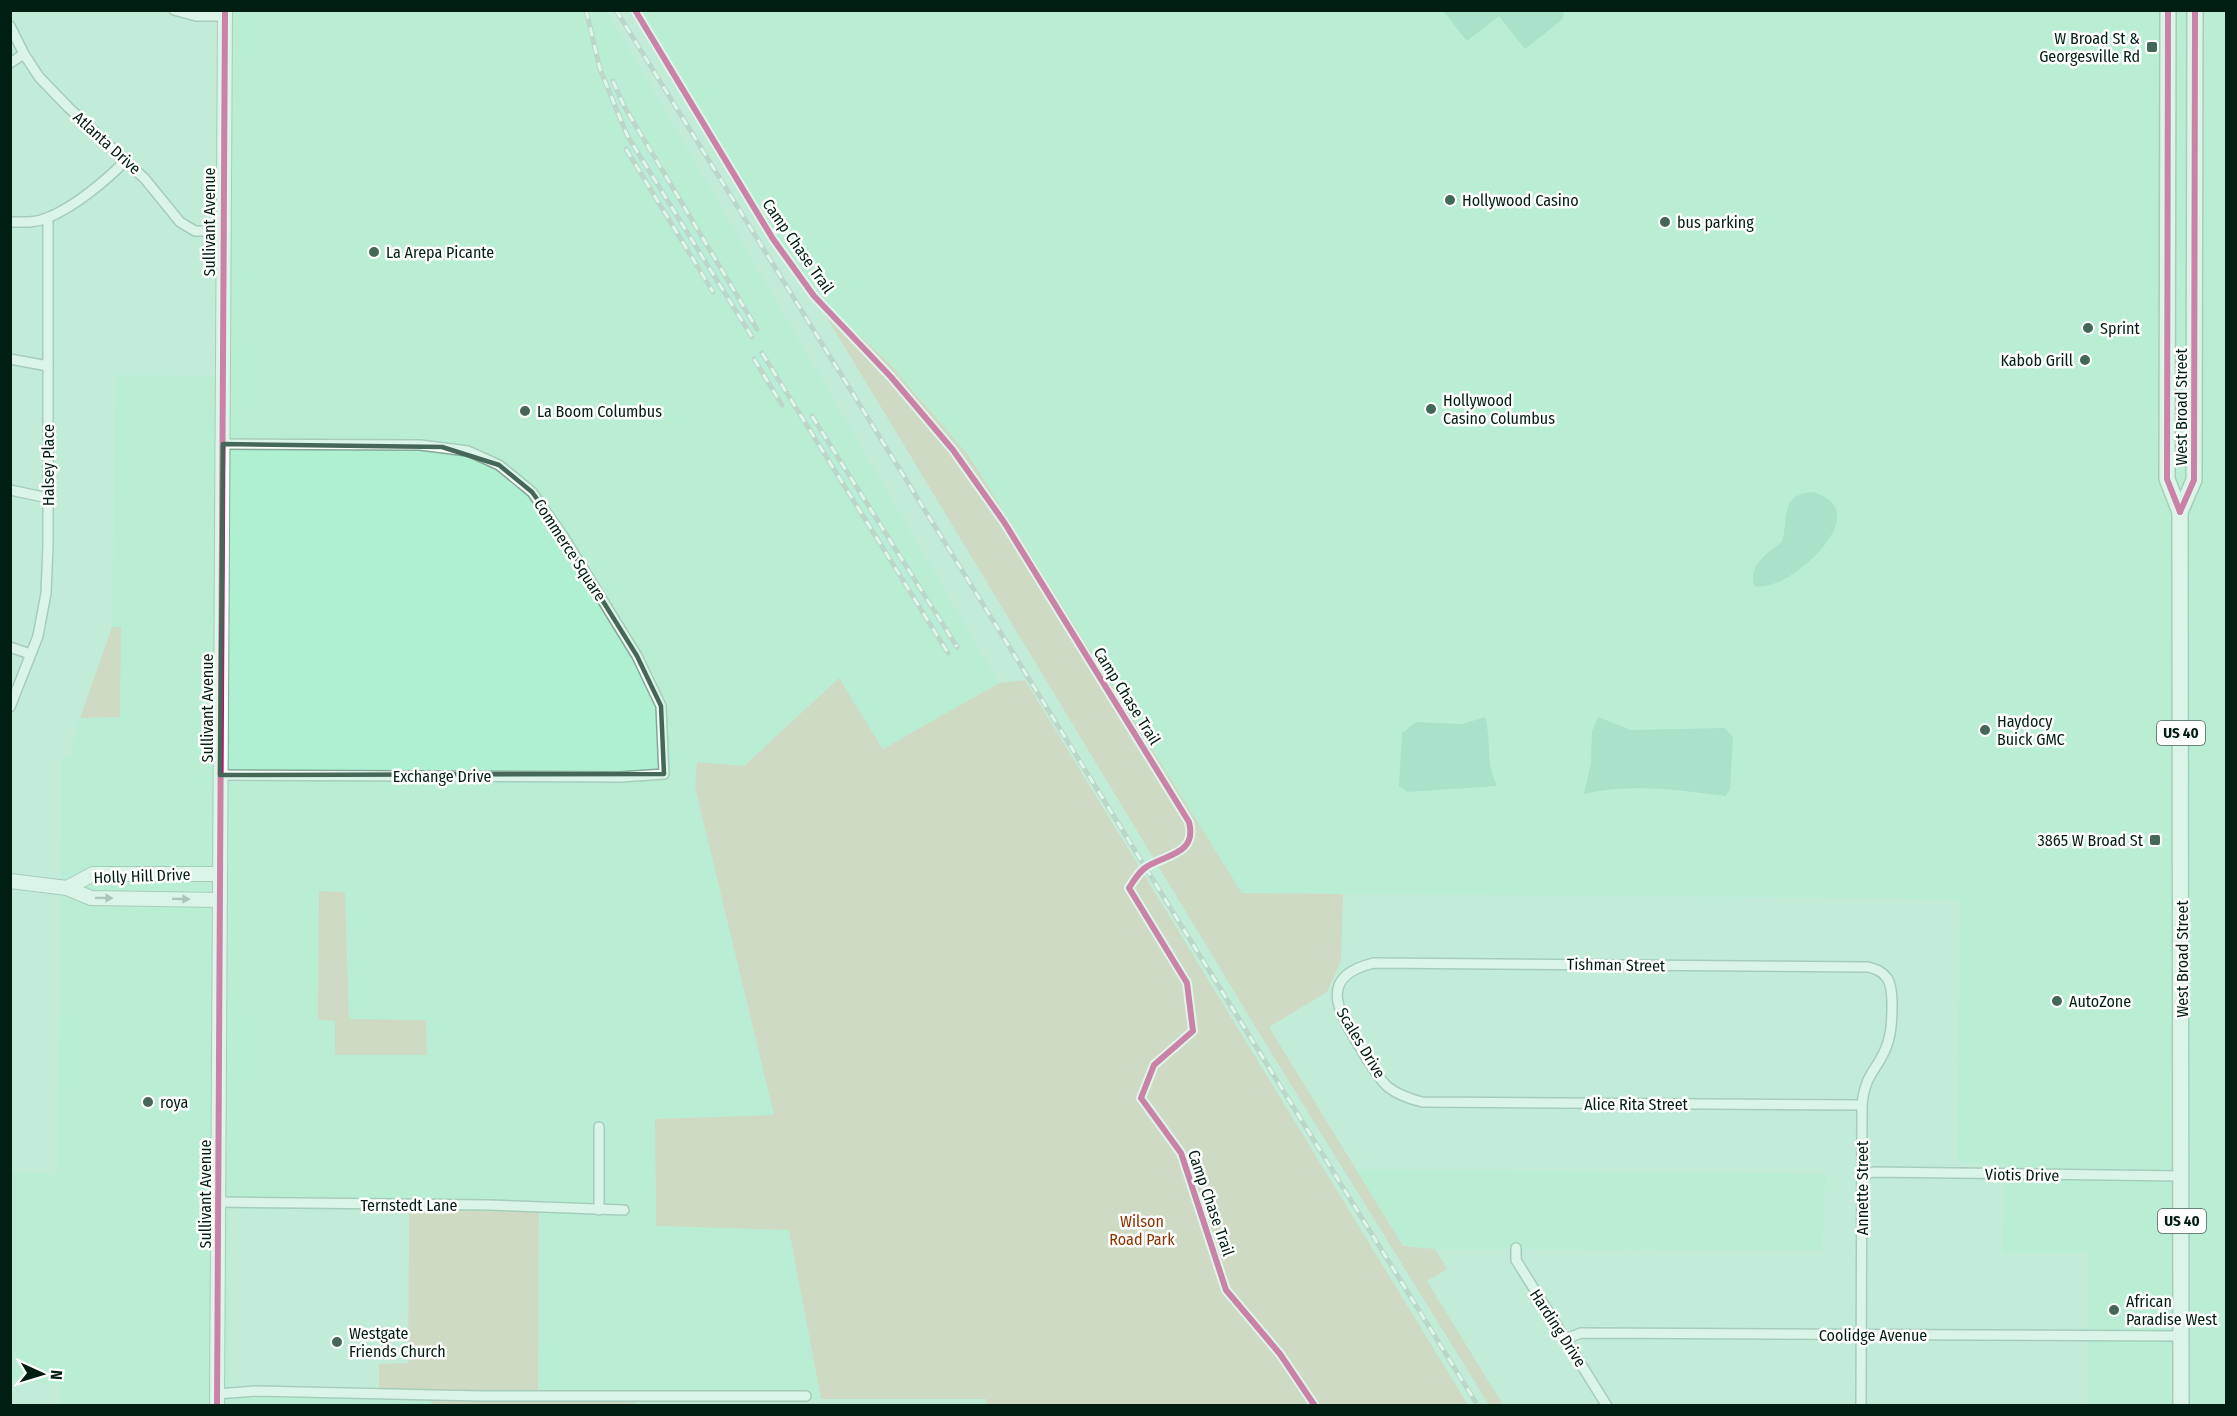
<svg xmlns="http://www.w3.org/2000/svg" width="2237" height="1416" font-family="'Fira Sans Condensed',sans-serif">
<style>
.built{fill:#aef0d1;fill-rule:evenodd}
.green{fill:#dbc4ab}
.water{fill:#8ad4b3}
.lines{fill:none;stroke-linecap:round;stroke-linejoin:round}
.street-casing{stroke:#84a696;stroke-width:12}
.secondary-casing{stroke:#84a696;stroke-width:16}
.primary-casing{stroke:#84a696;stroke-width:18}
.street{stroke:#f6fcf9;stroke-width:9}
.secondary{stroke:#f6fcf9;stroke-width:14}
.primary{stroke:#f6fcf9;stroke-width:15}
.rail-casing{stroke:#b1bcb7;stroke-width:5}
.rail{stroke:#fff;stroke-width:3;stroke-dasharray:9;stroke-linecap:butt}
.cycleway-casing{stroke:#fff;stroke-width:10}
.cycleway{stroke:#d6006c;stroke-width:6}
.oneway{fill:#879991}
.marked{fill:none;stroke:#446757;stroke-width:4.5;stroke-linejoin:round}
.poi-dot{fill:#446757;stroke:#fff;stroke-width:2}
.labels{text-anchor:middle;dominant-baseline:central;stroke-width:5;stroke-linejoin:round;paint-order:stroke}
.shield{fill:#fff;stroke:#4c6259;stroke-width:1.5}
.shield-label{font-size:15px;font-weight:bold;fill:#001f12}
.poi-label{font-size:16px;fill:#001f12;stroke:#fff;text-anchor:start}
.street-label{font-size:16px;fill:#001f12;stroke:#fff}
.park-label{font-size:16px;fill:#8d3300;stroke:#fff}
</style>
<rect width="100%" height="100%" fill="#c2ecd8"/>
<g class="built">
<path d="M228 11H607L999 683 883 749 839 678 744 766 697 763 695 787 774 1115 655 1119 656 1226 789 1230 821 1399 538 1400V1212L230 1209 229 1388 430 1391 429 1399 434 1405H61V1385L12 1379 11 1381V1171L57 1175 62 757 70 756 80 718 120 717V627H112L115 375 226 376ZM320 891 345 892 349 1020H426L336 1055 335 1021 319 1020Z"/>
<path d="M639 11H2226V1405H2087L2088 1253H2002L2004 1164 1958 1162 1959 901 1900 898 1242 893 969 456 889 363 809 288Z"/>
<path d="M1356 1169 1826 1174 1822 1250 1435 1249 1404 1247Z"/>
</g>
<g class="green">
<path d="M809 288 889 363 969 456 1242 893 1343 894 1341 961 1327 992 1269 1027 1403 1246 1435 1249 1447 1269 1427 1281 1503 1405H1489L1264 1041Z"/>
<path d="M112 627H121L120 717 80 718Z"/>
<path d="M839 678 883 749 999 683 1025 680 1468 1405 986 1406V1399H821L789 1230 656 1226 655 1119 774 1115 695 787 697 762 744 766Z"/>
<path d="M319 891 345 892 349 1019 426 1020 427 1055H335V1021L318 1020Z"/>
<path d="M409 1210 539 1212 538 1391 523 1393 379 1389V1364L408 1363Z"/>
<path d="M429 1399 635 1400V1405L434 1406Z"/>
</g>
<g class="water">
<path d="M1443 11H1564L1563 19 1525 49 1499 16 1467 41Z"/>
<path d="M1814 492C1824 496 1835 501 1837 513 1842 541 1782 593 1754 586 1748 565 1767 554 1782 542 1789 517 1779 494 1814 492Z"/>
<path d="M1485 717C1492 740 1485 763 1497 786L1407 792 1399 786 1402 733 1416 722 1462 724Z"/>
<path d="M1598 717 1631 730 1725 728 1733 737 1730 789 1726 796C1678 790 1632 783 1584 794L1591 762 1592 731Z"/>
</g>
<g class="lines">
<g class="street-casing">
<g id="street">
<path d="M174 10 196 16H225"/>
<path d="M10 26 24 54 39 77 68 107 145 179 180 222 195 231H223"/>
<path d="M10 63 24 54"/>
<path d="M10 222C23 222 35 223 47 218 73 208 107 180 126 160"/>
<path d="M10 359 48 366"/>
<path d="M10 490 48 498"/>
<path d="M10 647 30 654"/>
<path d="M10 707 38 636 46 593 48 546V218"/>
<path d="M220 775 620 777 664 774 661 706 637 656 563 536 532 492 499 465 468 451 420 445 223 444"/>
<path d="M599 1127V1210"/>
<path d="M1862 1175 1874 1172 2182 1176"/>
<path d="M218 1202 489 1205 624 1210"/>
<path d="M1516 1248V1260L1607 1406"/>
<path d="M1566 1339 1581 1333 2182 1336"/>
<path d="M217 1394 256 1391 481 1396H806"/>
<path d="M1861 1406 1862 1105C1865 1071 1880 1069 1888 1042 1892 1030 1895 989 1887 978 1882 971 1876 969 1868 967L1374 963C1318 976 1337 1010 1359 1046 1368 1060 1376 1076 1388 1087 1398 1095 1410 1099 1422 1102L1862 1105"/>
</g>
</g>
<g class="secondary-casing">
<g id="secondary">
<path d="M10 881 67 888 91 898 220 900"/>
<path d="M67 888 93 874H220"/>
<path d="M217 1406 225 10"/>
</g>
</g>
<g class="primary-casing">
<g id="primary">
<path d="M2168 10 2167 479 2180 512"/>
<path d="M2181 1406 2180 537V512L2194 480 2195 10"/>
</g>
</g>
<use href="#street" class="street"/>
<use href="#secondary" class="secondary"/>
<use href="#primary" class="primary"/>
<g class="rail-casing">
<g id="rail">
<path d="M586 10 600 69 627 135 752 337"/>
<path d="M616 10 1478 1406"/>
<path d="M613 81 624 106 757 329"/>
<path d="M626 149 713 292"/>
<path d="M762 353 948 653"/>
<path d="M754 359 782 405"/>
<path d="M812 416 957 647"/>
</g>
</g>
<use href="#rail" class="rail"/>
<g class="cycleway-casing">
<g id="cycleway">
<path d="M635 10 773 239 814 296 891 377 953 450 1004 522 1189 822C1197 853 1169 854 1148 866 1140 870 1134 880 1129 888L1187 983 1193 1031 1154 1065 1141 1098 1181 1153 1226 1290 1280 1354 1315 1406"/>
<path d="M2168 10 2167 479 2180 512"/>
<path d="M2180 512 2194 480 2195 10"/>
<path d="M217 1406 225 10"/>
</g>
</g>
<use href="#cycleway" class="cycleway"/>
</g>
<defs><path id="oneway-solid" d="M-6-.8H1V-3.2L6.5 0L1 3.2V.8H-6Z" transform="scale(1.5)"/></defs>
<g class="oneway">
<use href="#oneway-solid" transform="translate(104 898) rotate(1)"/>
<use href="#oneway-solid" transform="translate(181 899) rotate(1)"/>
</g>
<path d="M0 0H2237V1416H0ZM223 444 442 447 499 465 532 492 555 524 637 656 661 706 664 774 220 775Z" fill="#c2ecd8" fill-opacity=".55" fill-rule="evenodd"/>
<path class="marked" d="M223 444 442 447 499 465 532 492 555 524 637 656 661 706 664 774 220 775Z"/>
<g class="poi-dot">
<rect x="2146" y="41" width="12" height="12" rx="3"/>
<circle cx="1450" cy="200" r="6"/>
<circle cx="1665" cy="222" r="6"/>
<circle cx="374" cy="252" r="6"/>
<circle cx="2088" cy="328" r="6"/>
<circle cx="2085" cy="360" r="6"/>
<circle cx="1431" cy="409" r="6"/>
<circle cx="525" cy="411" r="6"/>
<circle cx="1985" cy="730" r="6"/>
<rect x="2149" y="834" width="12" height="12" rx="3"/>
<circle cx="2057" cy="1001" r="6"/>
<circle cx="148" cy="1102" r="6"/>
<circle cx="2114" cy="1310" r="6"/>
<circle cx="337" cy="1342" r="6"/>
</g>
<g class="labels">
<g class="shield">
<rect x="2157" y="721" width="48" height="24" rx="4.5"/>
<rect x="2158" y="1209" width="48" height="24" rx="4.5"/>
</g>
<g class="shield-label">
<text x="2181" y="733">US 40</text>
<text x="2182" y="1221">US 40</text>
</g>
<g class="poi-label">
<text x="2140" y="38" text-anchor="end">W Broad St &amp;<tspan x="2140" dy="18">Georgesville Rd</tspan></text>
<text x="1462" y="200">Hollywood Casino</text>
<text x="1677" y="222">bus parking</text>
<text x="386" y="252">La Arepa Picante</text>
<text x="2100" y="328">Sprint</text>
<text x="2073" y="360" text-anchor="end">Kabob Grill</text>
<text x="1443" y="400">Hollywood<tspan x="1443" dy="18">Casino Columbus</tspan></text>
<text x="537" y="411">La Boom Columbus</text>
<text x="1997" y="721">Haydocy<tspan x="1997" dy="18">Buick GMC</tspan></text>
<text x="2143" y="840" text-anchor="end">3865 W Broad St</text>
<text x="2069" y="1001">AutoZone</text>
<text x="160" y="1102">roya</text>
<text x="2126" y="1301">African<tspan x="2126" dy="18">Paradise West</tspan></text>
<text x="349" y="1333">Westgate<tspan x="349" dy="18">Friends Church</tspan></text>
</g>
<g class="street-label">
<text transform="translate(107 143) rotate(42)">Atlanta Drive</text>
<text transform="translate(209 222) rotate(-90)">Sullivant Avenue</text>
<text transform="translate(798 246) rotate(55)">Camp Chase Trail</text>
<text transform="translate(2181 407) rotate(-90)">West Broad Street</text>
<text transform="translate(48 465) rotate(-90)">Halsey Place</text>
<text transform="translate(570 550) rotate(57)">Commerce Square</text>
<text transform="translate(1127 696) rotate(58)">Camp Chase Trail</text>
<text transform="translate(207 708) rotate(-90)">Sullivant Avenue</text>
<text x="442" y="776">Exchange Drive</text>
<text transform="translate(142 876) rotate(-2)">Holly Hill Drive</text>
<text transform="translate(2182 959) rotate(-90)">West Broad Street</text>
<text transform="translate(1616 965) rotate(1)">Tishman Street</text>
<text transform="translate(1361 1043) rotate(59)">Scales Drive</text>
<text x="1636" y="1104">Alice Rita Street</text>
<text transform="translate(2022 1175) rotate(1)">Viotis Drive</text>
<text transform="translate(1862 1188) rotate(-90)">Annette Street</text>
<text transform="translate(205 1194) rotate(-90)">Sullivant Avenue</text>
<text transform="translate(1211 1203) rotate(71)">Camp Chase Trail</text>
<text x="409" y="1205">Ternstedt Lane</text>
<text transform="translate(1558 1328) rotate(57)">Harding Drive</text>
<text x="1873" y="1335">Coolidge Avenue</text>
</g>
<g class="park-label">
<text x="1142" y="1221">Wilson<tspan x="1142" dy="18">Road Park</tspan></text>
</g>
</g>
<rect width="2237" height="1416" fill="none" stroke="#001f12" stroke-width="24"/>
<g transform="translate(42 1374) rotate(94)" stroke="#ffffff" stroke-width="4.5" paint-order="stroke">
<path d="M0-4.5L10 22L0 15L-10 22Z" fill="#001f12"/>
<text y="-9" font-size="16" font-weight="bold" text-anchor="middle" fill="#001f12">N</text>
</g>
</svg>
